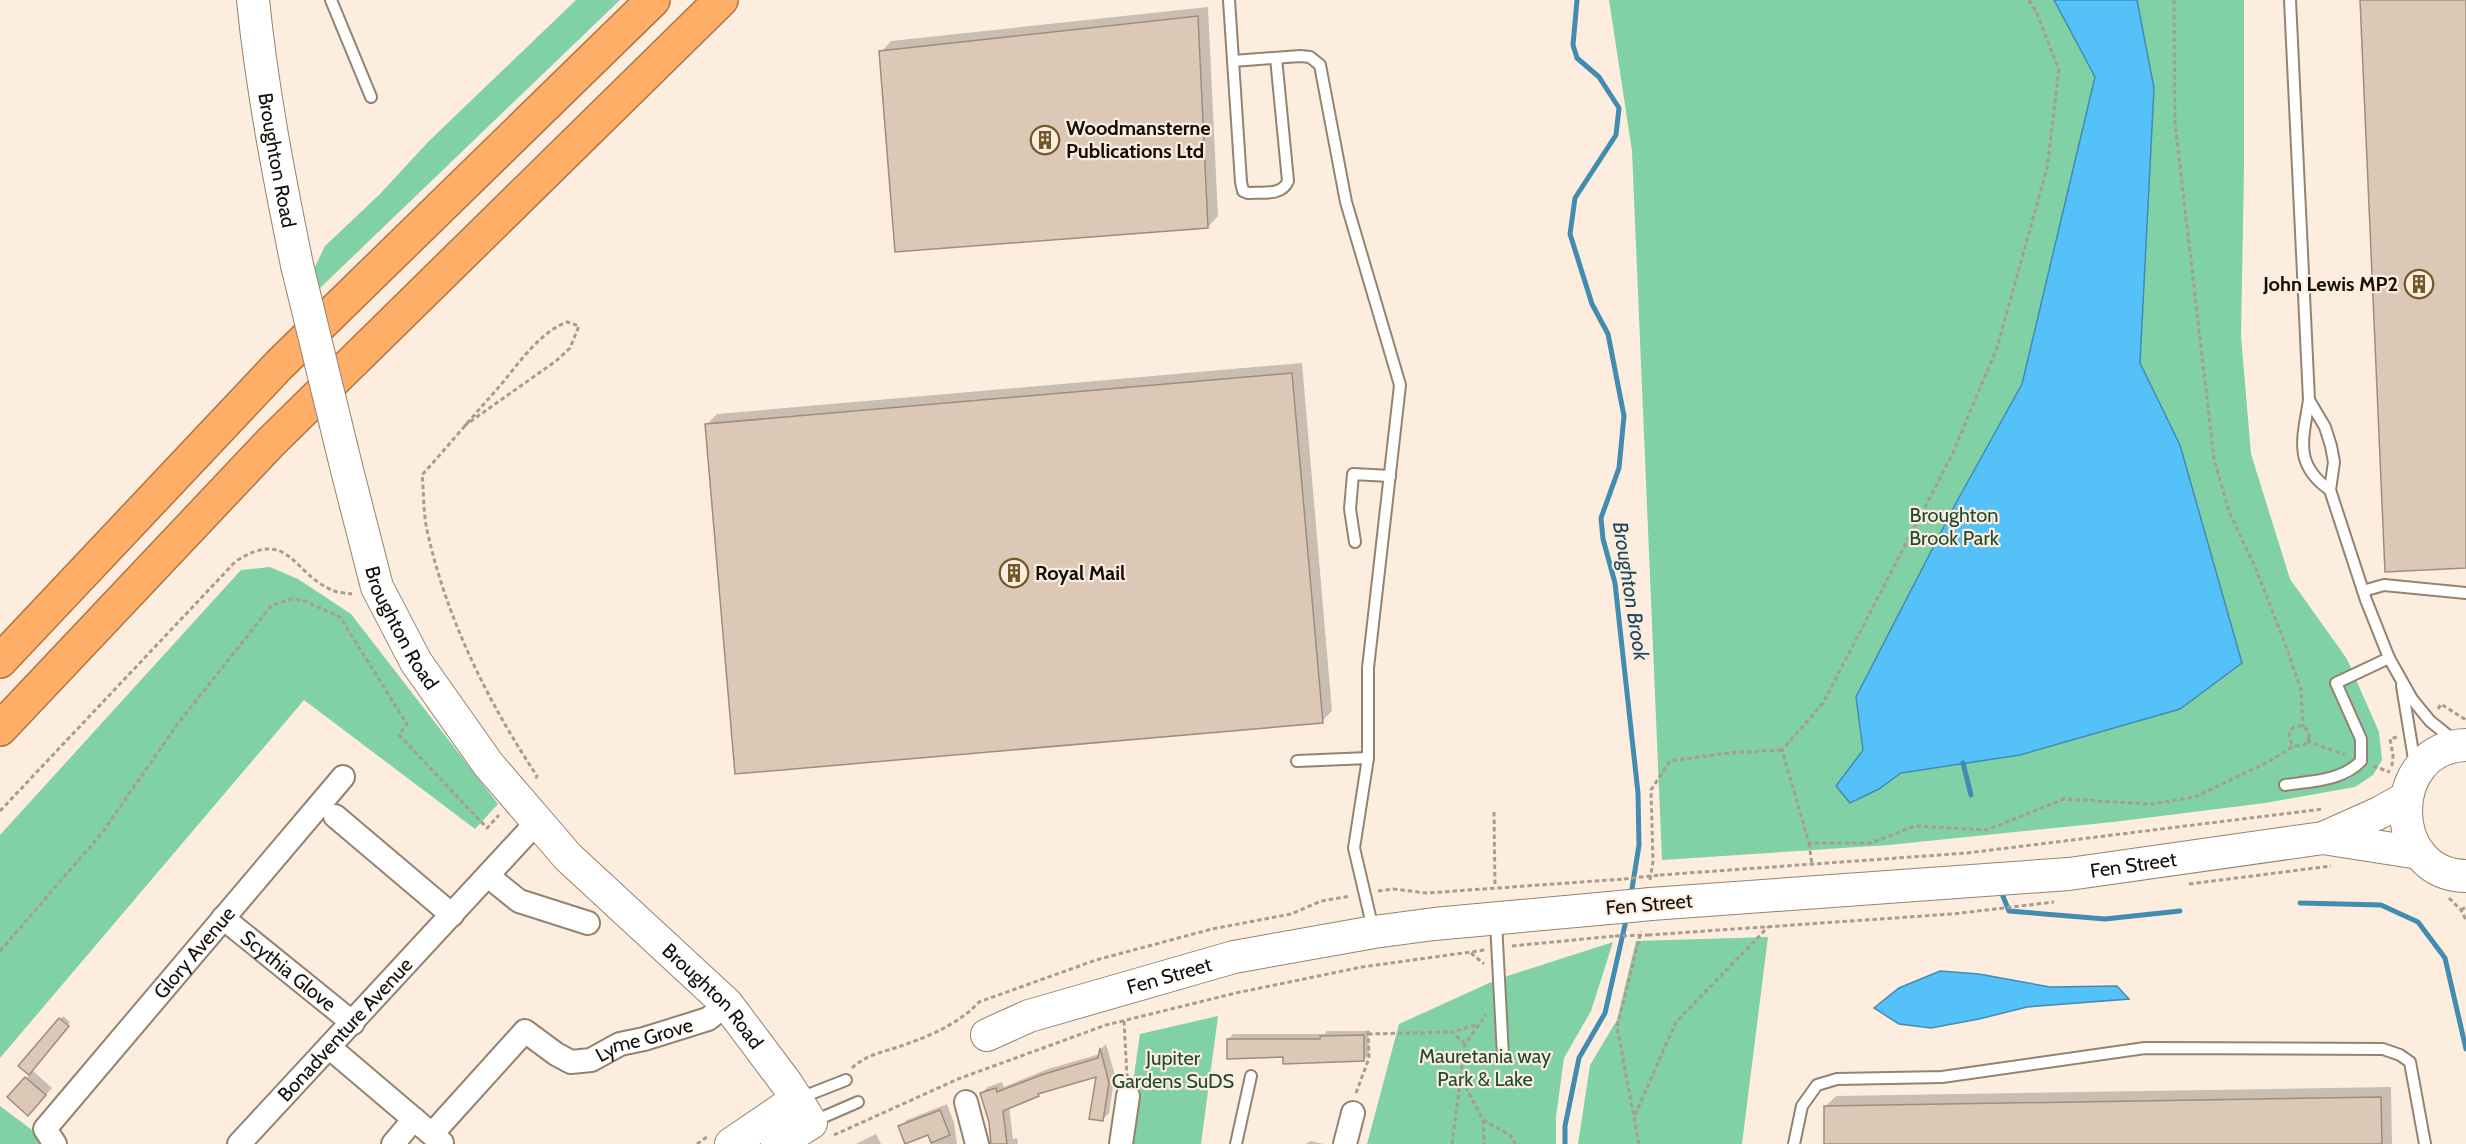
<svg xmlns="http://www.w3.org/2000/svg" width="2466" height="1144" font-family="Cabin,sans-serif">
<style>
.green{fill:#80d1a5}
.water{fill:#55c1f9;stroke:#428cb1;stroke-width:1.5}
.shadow{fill:#0003}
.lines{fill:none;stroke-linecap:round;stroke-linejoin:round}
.stream{stroke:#428cb1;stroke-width:5}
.building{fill:#dbc8b6;stroke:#9f8d7c;stroke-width:1.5}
.lane-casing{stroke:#948372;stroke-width:14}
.street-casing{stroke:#948372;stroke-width:26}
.secondary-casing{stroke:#948372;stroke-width:34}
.highway-casing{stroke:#ac7645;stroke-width:36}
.path{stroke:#a89c90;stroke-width:3;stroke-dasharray:4.5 3;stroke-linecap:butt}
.lane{stroke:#fff;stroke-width:10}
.street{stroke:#fff;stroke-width:22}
.secondary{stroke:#fff;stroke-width:32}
.highway{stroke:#feae66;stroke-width:33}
.secondary-bridge-casing{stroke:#948372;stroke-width:34;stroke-linecap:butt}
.path-bridge{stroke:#a89c90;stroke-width:3;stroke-dasharray:4.5 3;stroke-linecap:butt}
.secondary-bridge{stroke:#fff;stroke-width:32}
.labels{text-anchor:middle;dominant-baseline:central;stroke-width:4.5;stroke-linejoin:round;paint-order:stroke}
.poi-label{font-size:20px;font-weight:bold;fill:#150f09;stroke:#fdedde;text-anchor:start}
.street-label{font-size:20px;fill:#150f09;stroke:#fdedde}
.park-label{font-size:20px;fill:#1d4a34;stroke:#fdedde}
.water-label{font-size:21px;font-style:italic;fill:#1a475f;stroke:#fdedde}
</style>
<rect width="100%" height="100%" fill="#fdedde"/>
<g class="green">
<path d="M576 0H620L320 288 313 271 325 246 379 195 428 142Z"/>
<path d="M1609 0H2244V167L2241 336 2251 454 2290 579 2347 659 2379 732 2382 760 2373 775 2355 787 2265 803 2113 822 1889 845 1662 860 1632 151Z"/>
<path d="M270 567 298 579 351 614 498 804 475 829 304 700 0 1058V835L241 570Z"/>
<path d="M1768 937 1742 1144H1578L1590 1065 1617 1020 1636 941Z"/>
<path d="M1613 942 1591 1011 1564 1058 1556 1117V1144H1367L1399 1024 1498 979Z"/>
<path d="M1218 1016 1201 1144H1124L1140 1034Z"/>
<path d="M0 1106 40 1136 45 1144H0Z"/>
</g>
<g class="water">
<path d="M2054 0H2137L2154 88 2140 363 2180 445 2242 663 2180 709 2020 755 1901 773 1879 789 1850 803 1836 786 1863 750 1856 697 1956 503 2022 384 2095 77Z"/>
<path d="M1940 971 1979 974 2050 987 2117 986 2129 999 2027 1007 1979 1019 1931 1028 1899 1024 1874 1008 1899 988Z"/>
</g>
<g class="shadow">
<path d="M1208 7 1218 216 1208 227 881 52 891 41Z"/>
<path d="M1302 363 1332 711 1322 721 706 425 717 414Z"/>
<path d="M63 1016 70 1022 32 1070 52 1088 28 1114 9 1097 30 1074 20 1066Z"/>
<path d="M1327 1031H1368L1369 1054 1364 1060 1284 1056 1228 1040 1233 1034H1325Z"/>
<path d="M1106 1044 1115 1075 1109 1113 1103 1119 1097 1075 1041 1092 1009 1106 1013 1139 1017 1138 1018 1144H992L991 1122 981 1093 988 1087 1002 1082 1004 1087 1048 1069 1100 1054 1101 1049Z"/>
<path d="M2391 1087 2392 1144H1825V1107L1836 1096Z"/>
<path d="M947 1104 954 1123 957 1144H931L929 1133 900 1127 907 1120Z"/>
<path d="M876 1134 881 1144H856Z"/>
<path d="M1310 1141 1324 1144H1306Z"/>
</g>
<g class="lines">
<g class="stream">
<path d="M1577 0 1573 45 1577 58 1599 77 1619 108 1616 135 1575 198 1570 234 1592 304 1608 334 1624 416 1619 468 1601 518 1603 539 1615 583 1638 793 1639 845 1631 895"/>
<path d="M1963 763 1971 795"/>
<path d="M2000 889 2009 911 2105 919 2180 911"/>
<path d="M2300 903 2381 905 2418 922 2445 958 2466 1049"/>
<path d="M1565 1144V1126L1579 1058 1605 1013 1627 916"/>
</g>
</g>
<g class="building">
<path d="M2360 0H2466V568L2385 572Z"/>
<path d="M1198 16 1208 228 895 252 879 51Z"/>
<path d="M1292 373 1323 723 735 774 705 424Z"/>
<path d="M59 1018 69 1026 29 1075 18 1066Z"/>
<path d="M1364 1035V1061L1283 1064V1057L1227 1059V1039H1320V1036Z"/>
<path d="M1100 1048 1109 1083 1103 1121 1089 1119 1096 1077 1038 1094 1039 1096 1003 1111 1007 1144H991L989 1122 980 1093 996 1088 997 1092 1041 1075 1098 1058Z"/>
<path d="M25 1077 46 1095 28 1116 7 1097Z"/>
<path d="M2381 1097 2382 1144H1824V1106Z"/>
<path d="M940 1110 950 1135 931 1143 928 1135 905 1144 898 1126Z"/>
</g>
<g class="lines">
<g class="lane-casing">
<g id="lane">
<path d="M331 0 371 97"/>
<path d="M1229 0 1241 182 1243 191 1248 193C1263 192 1282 196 1288 181L1276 58"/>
<path d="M2290 0 2309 400C2303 439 2293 464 2330 490"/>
<path d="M1233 61 1300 56 1310 57 1320 65 1346 202 1400 385 1368 668V758L1354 848 1373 929"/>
<path d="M2309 400 2325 427 2331 446 2334 462 2330 490 2366 600 2389 658 2412 699 2430 721 2456 742"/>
<path d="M1355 542 1350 509 1353 474 1390 476"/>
<path d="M2363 591 2384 585 2466 593"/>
<path d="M2402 686 2415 765"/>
<path d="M1297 761 1368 758"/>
<path d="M2285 785C2311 781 2342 781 2361 761V739L2336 683 2389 658"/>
<path d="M1496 922 1503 1056"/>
<path d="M800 1098 846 1080"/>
<path d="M812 1122 858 1102"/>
<path d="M1236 1144 1251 1076"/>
<path d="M1794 1144 1802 1106 1817 1085 1837 1079 1942 1077 2145 1048 2383 1049 2400 1055 2410 1062 2425 1144"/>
</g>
</g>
<g class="street-casing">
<g id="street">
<path d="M335 816 452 915"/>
<path d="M488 876 519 901 588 923"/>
<path id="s1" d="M223 918 353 1023"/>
<path d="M329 1047 442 1143"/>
<path d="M966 1102 977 1144"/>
<path id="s2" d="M432 1134 525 1031 556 1054 571 1062 591 1060 620 1044 644 1039 708 1019 727 1004"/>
<path id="s3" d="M55 1144 45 1129 343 777"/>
<path id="s4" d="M239 1144 537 822"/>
<path d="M393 1144 414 1119"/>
<path d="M1121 1144 1128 1096"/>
<path d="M1345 1144 1353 1113"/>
</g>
</g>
<g class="secondary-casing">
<g id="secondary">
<path id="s5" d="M253 0C262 89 279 177 297 265"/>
<path id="s6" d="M347 470 377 587 416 662 488 764 568 857 727 1004 787 1084 811 1123 777 1144"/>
<path d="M2466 745C2386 747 2386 875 2466 876"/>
<path d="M2323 838 2419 853"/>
<path id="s7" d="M1651 904 2069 874 2323 838 2379 813 2406 798"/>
<path id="s8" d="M987 1035 1029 1016 1234 957 1374 932 1434 924 1620 907"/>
<path d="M731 1144 797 1099"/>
</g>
</g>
<g class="highway-casing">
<g id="highway">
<path d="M0 661 280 364 653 0"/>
<path d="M0 729 271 442 721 0"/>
</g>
</g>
<g class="path">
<path d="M2029 0 2036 11 2059 70 2047 168 1997 348 1952 455 1823 703 1782 750 1809 843H1871L1915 826 1987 830 2064 799 2151 804 2195 797 2270 761 2295 745"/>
<path d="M2174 0 2175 123 2214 459 2230 514 2256 569 2286 646 2301 690 2303 727"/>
<path d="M464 426 556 361 570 348 579 326 567 322C538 333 518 365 498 388 473 416 448 446 422 475 424 492 423 512 427 530 446 618 488 702 537 776L534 781"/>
<path d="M2438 709 2441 704 2466 720"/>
<circle cx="2299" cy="736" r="10"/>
<path d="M2307 741 2345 755"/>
<path d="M2373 766 2390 772"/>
<path d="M2392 766 2393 755 2390 739 2397 737"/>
<path d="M0 811 236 561C290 527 292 574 334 591 339 593 346 593 352 594"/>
<path d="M1494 812 1495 887"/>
<path d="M1809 843 1812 865"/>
<path d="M1660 875 1967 853 2323 809"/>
<path d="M1650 880 1653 861 1651 790 1670 761 1728 753 1782 750"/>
<path d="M2189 884 2331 866"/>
<path d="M1378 891 1393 889 1427 893 1624 879"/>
<path d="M2449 898 2461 910 2466 920"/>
<path d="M2461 910 2466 907"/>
<path d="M1648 935 1952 914 2054 902"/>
<path d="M1512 946 1615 936"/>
<path d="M0 951 102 833 176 726 271 606 291 599 303 600 340 617 407 724 399 735 487 828 499 815"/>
<path d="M1471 953 1484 964"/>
<path d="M1124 1021 1127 1076"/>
<path d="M1368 1034 1452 1032"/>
<path d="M1465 1044 1452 1032 1479 1024"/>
<path d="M852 1068C864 1056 882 1052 898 1047 927 1037 958 1025 979 1002L1096 960 1212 929 1291 914 1321 901 1351 896"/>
<path d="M1462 1080 1483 1120 1484 1144"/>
<path d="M1356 1093 1369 1058 1368 1028"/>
<path d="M1635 1115 1676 1022 1768 927"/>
<path d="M1483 1120 1510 1135 1515 1144"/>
<path d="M834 1135 958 1079 1106 1025 1236 993 1362 967 1485 950"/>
<path d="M697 1144 708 1136"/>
<path d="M1452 1144 1465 1044 1486 1015"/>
<path d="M1639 1144 1617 1027 1641 931"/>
</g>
<use href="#lane" class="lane"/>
<use href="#street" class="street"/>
<use href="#secondary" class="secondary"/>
<use href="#highway" class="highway"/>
<g class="secondary-bridge-casing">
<g id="secondary-bridge">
<path d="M297 265 347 470"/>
<path d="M1620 907 1651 904"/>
</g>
</g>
<g class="path-bridge">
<path d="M1624 879 1660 875"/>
<path d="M1615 936 1648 935"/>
</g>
<use href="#secondary-bridge" class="secondary-bridge"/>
</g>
<defs>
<g id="building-ring" transform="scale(1.5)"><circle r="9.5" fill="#fdedde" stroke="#725729" stroke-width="1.5"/><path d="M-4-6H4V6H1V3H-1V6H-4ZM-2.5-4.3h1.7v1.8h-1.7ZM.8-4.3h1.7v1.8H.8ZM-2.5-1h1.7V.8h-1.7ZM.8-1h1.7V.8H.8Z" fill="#725729"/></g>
</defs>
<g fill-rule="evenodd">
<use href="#building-ring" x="1045" y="140"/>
<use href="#building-ring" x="2419" y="284"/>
<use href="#building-ring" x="1014" y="573"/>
</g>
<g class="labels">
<g class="poi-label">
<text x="1066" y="128">Woodmansterne<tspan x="1066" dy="23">Publications Ltd</tspan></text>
<text x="2398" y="284" text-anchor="end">John Lewis MP2</text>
<text x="1035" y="573">Royal Mail</text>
</g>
<g class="street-label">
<text stroke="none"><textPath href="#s5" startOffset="162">Broughton Road</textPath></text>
<text stroke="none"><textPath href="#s6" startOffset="168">Broughton Road</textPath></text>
<text stroke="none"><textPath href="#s7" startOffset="484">Fen Street</textPath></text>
<text transform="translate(1649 904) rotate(-5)">Fen Street</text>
<text stroke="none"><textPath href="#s3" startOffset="249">Glory Avenue</textPath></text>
<text stroke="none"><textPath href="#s1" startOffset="84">Scythia Glove</textPath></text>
<text stroke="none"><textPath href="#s8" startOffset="192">Fen Street</textPath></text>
<text stroke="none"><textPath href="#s6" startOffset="654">Broughton Road</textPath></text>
<text stroke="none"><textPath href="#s4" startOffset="156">Bonadventure Avenue</textPath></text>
<text stroke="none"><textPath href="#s2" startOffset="272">Lyme Grove</textPath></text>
</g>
<g class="park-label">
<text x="1954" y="515">Broughton<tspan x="1954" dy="23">Brook Park</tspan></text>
<text x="1485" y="1056">Mauretania way<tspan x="1485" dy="23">Park &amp; Lake</tspan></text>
<text x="1173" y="1058">Jupiter<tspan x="1173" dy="23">Gardens SuDS</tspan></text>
</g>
<g class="water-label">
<text transform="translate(1631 591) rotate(81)">Broughton Brook</text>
</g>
</g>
</svg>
